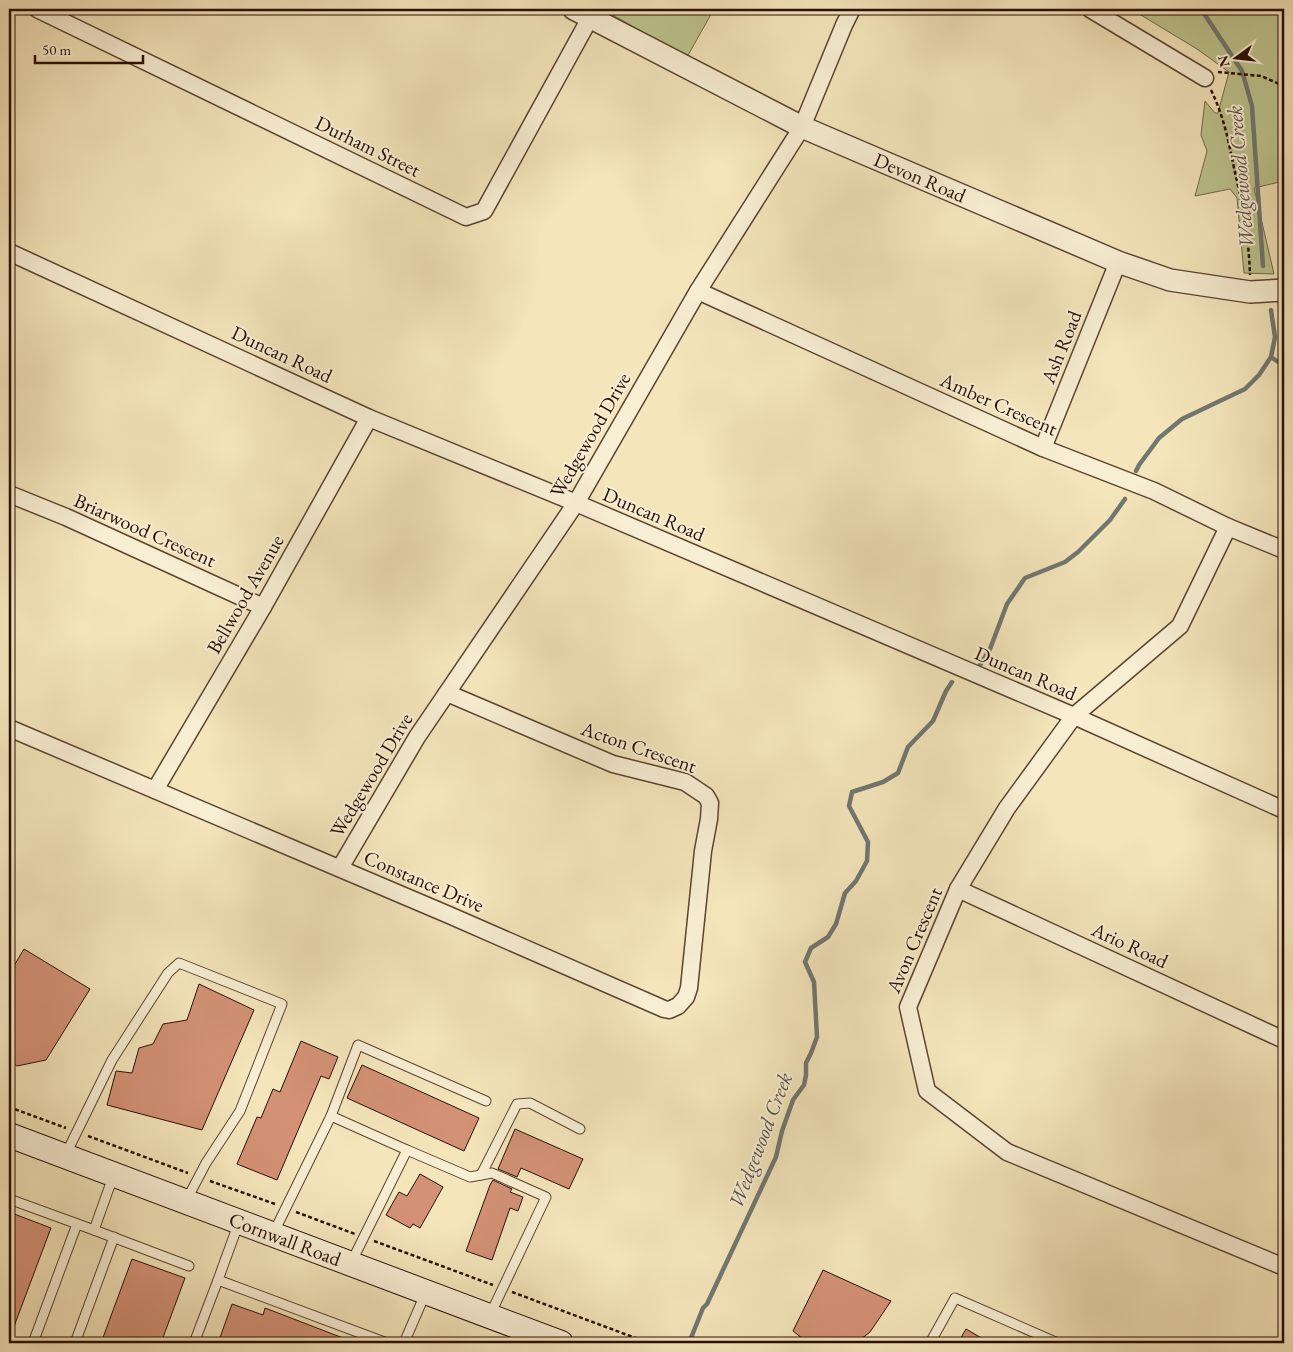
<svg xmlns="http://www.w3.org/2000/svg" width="1293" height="1352" font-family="'EB Garamond',serif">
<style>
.green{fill:#bdc48e;stroke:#726a4a}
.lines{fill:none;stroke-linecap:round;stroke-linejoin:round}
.stream{stroke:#717772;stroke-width:4.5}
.building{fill:#d39176;stroke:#280f05}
.service-casing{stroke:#5b4432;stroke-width:11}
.minor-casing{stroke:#5b4432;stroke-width:19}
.tertiary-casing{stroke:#5b4432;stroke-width:24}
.secondary-casing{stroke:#280f05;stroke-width:26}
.path{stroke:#280f05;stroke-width:2.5;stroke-dasharray:4 2.5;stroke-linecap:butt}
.service{stroke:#f8eed3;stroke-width:9}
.minor{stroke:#f8eed3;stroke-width:16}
.tertiary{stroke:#f8eed3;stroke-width:21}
.secondary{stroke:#f8eed3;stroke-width:24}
.labels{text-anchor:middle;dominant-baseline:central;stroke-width:4;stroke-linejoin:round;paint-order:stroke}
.street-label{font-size:20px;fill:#280f05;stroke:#f8eed3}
.water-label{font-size:21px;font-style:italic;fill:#58544e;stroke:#f8eed3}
</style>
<rect width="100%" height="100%" fill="#f4e5bb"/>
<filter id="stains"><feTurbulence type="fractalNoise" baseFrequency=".004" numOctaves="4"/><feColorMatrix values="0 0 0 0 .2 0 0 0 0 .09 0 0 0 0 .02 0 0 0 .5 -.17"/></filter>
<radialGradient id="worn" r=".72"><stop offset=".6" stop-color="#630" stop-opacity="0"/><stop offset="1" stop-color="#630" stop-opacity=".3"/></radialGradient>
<g class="green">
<path d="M602 9H714L687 57Z"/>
<path d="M1131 9H1281L1284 12V181L1254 188 1274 274 1244 273 1237 198 1230 189 1195 196 1207 151 1201 135 1205 101 1215 113H1218L1229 72 1197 49Z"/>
</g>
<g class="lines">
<g class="stream">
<path d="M1201 9 1242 71 1252 106 1263 266"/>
<path d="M1271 357 1284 366"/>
<path d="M1136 471 1139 465 1159 438 1182 419 1245 389 1259 375 1271 357 1275 337 1271 310"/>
<path d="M980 665 990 649 1007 604 1025 578 1065 562 1078 552 1110 520 1125 499"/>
<path d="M689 1343 703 1308 707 1304 776 1157 782 1131 793 1100 804 1085 806 1075V1063L811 1053 817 1037 814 982 805 962 811 948 828 937 836 924 845 893 856 881 867 861 868 842 849 806 852 792 883 782 898 773 908 747 933 721 946 691 952 682"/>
</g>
</g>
<g class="building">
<path d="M24 949 90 989 46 1060 17 1066 9 1061V974Z"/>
<path d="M199 984 254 1010 202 1130 107 1105 116 1071 132 1073 139 1048 153 1044 163 1024 187 1020Z"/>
<path d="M301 1041 338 1057 329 1079 321 1076 277 1180 237 1164 257 1117 261 1118 273 1089 280 1092Z"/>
<path d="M362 1065 479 1118 464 1151 347 1098Z"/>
<path d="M515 1129 583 1159 569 1189 521 1168 517 1177 498 1169Z"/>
<path d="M420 1174 443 1187 420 1228 413 1224 410 1228 386 1215 399 1192 407 1196Z"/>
<path d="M493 1180 512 1189 510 1192 523 1197 518 1211 510 1208 492 1260 466 1251 490 1185Z"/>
<path d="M9 1212 51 1228 10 1337H9Z"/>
<path d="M132 1259 185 1278 161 1343H101Z"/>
<path d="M823 1270 891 1301 870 1332 856 1343H808L793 1331Z"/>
<path d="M232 1304 263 1315 265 1308 356 1343H218Z"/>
<path d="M966 1329 990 1343H958Z"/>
</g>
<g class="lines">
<g class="service-casing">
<g id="service">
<path d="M331 1116 358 1045 486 1101"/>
<path d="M407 1150 470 1177 492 1173 546 1197 490 1315"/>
<path d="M65 1156 112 1060 168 973 179 963 282 1004 240 1111 206 1163 186 1201"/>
<path d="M481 1175 517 1104 530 1103 580 1129"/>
<path d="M9 1199 94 1230 114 1174"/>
<path d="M239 1222 218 1280 387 1343"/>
<path d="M94 1230 189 1266"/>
<path d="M273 1234 331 1116 407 1150 351 1263"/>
<path d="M33 1343 77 1224"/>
<path d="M75 1343 114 1237"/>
<path d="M194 1343 218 1280"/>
<path d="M404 1343 426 1292"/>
<path d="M930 1343 955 1298 1058 1343"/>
</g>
</g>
<g class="minor-casing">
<g id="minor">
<path d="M37 9 466 217 484 211 590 18"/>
<path d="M1090 9 1205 78"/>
<path d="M9 252 369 418 576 503 1074 716 1284 810"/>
<path d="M698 291 1043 448 1154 491 1228 527 1284 550"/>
<path d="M1043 448 1118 262"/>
<path d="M9 494 66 517 263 607"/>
<path d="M1228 527 1180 626 1074 716 1007 808 958 889 908 1007 927 1091 1007 1152 1284 1267"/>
<path d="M9 728 449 915 664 1009 669 1010 678 1006 686 997 689 988 703 851 709 819 710 803 706 796 685 782 613 764 447 693"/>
<path d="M155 790 263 607 369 418"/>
<path d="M340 868 417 737 576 503 698 291 802 127 844 25 852 9"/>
<path d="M958 889 1284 1040"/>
</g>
</g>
<g class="tertiary-casing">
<g id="tertiary">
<path id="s1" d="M574 9 802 127 1118 262 1170 280 1250 292 1284 290"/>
</g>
</g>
<g class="secondary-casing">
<g id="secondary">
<path id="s2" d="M9 1135 561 1343"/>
</g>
</g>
<g class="path">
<path d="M1218 72 1261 76 1284 86"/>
<path d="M1211 90C1224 117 1228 139 1234 168 1242 202 1249 239 1250 275"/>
<path d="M9 1107 66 1128"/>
<path d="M88 1136 188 1173"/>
<path d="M210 1181 275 1204"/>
<path d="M296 1212 355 1234"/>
<path d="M374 1241 493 1285"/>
<path d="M512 1292 649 1343"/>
</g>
<use href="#service" class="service"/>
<use href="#minor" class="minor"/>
<use href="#tertiary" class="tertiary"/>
<use href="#secondary" class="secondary"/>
</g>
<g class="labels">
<g class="street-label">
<text transform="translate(368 146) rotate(26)">Durham Street</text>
<text stroke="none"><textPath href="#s1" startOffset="385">Devon Road</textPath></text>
<text transform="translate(1061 347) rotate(-68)">Ash Road</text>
<text transform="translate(282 354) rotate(25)">Duncan Road</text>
<text transform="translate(999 404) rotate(24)">Amber Crescent</text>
<text transform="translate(590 435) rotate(-60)">Wedgewood Drive</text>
<text transform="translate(654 514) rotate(23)">Duncan Road</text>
<text transform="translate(145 530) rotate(24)">Briarwood Crescent</text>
<text transform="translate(245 594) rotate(-60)">Bellwood Avenue</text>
<text transform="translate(1026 673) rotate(23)">Duncan Road</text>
<text transform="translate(639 747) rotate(19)">Acton Crescent</text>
<text transform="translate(371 775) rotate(-59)">Wedgewood Drive</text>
<text transform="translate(424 881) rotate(23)">Constance Drive</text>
<text transform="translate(914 940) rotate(-67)">Avon Crescent</text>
<text transform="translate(1130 945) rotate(25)">Ario Road</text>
<text stroke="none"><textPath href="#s2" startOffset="295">Cornwall Road</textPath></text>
</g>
<g class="water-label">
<text transform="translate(1240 177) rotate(-95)">Wedgewood Creek</text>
<text transform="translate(760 1140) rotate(-69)">Wedgewood Creek</text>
</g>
</g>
<rect width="1293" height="1352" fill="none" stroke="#f4e5bb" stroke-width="30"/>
<rect x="10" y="10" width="1273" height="1332" fill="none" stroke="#280f05" stroke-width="2.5"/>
<rect x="15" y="15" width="1263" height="1322" fill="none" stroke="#280f05"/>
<g transform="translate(1236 58) rotate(255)" stroke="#f8eed3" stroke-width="4" paint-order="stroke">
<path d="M0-4L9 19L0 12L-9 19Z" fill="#280f05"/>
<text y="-8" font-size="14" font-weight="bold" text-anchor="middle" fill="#280f05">N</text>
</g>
<path d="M35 55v8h108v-8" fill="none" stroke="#280f05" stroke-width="2.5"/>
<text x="42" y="55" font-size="15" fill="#280f05" stroke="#f8eed3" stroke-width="4" paint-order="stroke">50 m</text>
<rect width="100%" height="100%" filter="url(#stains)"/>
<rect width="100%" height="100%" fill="url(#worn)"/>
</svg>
